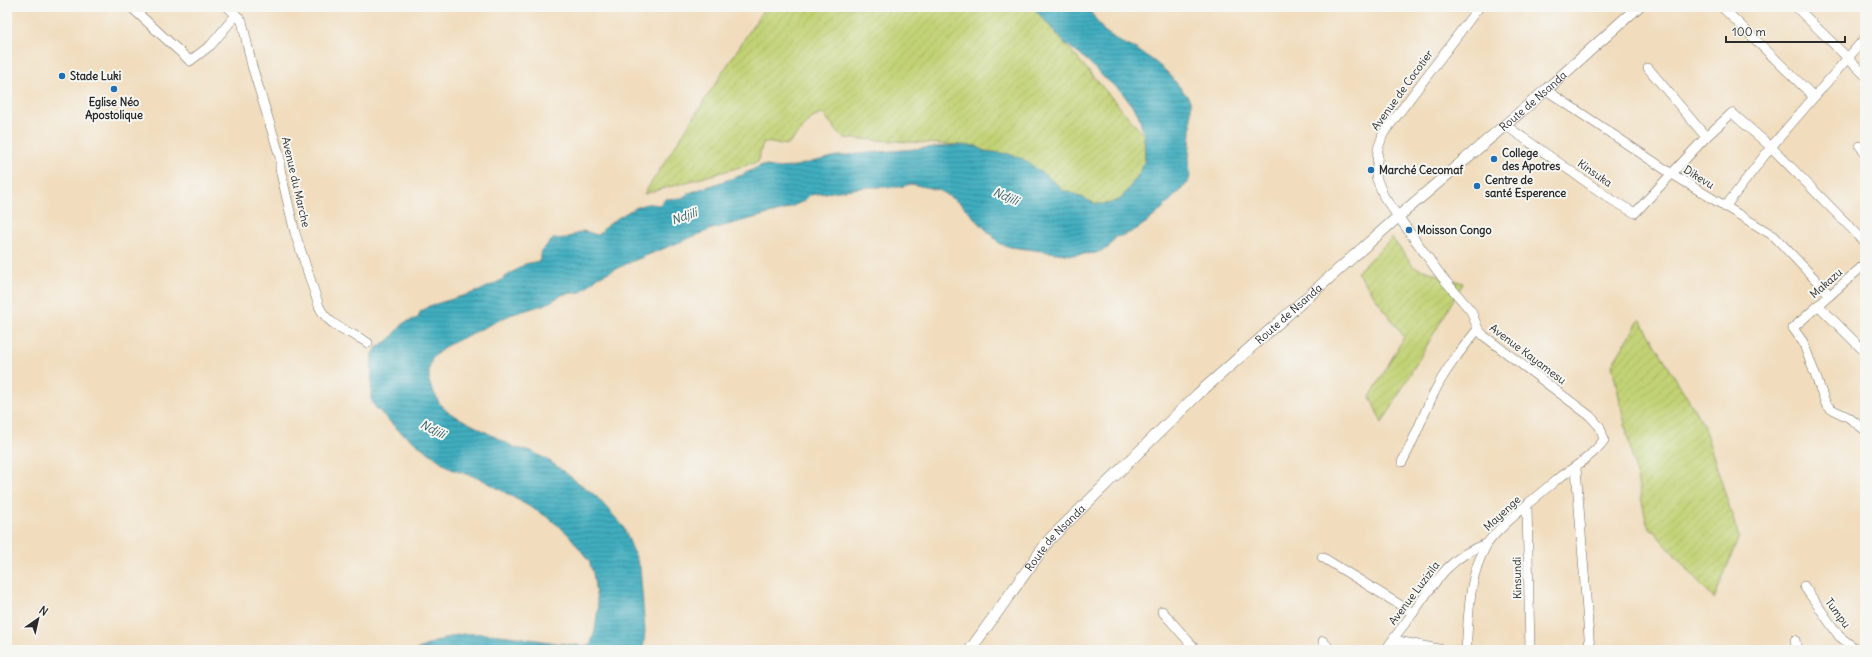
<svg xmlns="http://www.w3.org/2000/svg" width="1872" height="657" font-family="Delius,sans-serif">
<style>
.garden{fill:url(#garden-furrows);stroke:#767e4f}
.water{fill:url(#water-rules);stroke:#366c75}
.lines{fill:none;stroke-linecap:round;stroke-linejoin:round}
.minor-casing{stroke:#70695e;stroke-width:10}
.tertiary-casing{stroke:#70695e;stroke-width:12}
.minor{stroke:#fff;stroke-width:9}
.tertiary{stroke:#fff;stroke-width:11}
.poi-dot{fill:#1f6fb2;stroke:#f6f6f2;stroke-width:1.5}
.labels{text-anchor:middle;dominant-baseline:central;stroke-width:4;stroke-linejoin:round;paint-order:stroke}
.poi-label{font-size:11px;font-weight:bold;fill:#2b2b2b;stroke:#f6f6f2;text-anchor:start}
.street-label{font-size:11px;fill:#2b2b2b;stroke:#f6f6f2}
.water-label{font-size:12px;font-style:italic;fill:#335f66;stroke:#f6f6f2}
</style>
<defs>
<pattern id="garden-furrows" width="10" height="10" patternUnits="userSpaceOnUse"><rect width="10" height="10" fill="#c1d173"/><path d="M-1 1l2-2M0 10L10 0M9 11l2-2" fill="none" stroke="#a6b464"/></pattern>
<pattern id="water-rules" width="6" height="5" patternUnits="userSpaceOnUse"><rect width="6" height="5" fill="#40adbf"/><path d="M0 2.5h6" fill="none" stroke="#368d9b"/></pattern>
</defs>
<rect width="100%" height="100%" fill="#f6f6f2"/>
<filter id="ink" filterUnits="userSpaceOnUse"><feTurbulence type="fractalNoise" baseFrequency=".025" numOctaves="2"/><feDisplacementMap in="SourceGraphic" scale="8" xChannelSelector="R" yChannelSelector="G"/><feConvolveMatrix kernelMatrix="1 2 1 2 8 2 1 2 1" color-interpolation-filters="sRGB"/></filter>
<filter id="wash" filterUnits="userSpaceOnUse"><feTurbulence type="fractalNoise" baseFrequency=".012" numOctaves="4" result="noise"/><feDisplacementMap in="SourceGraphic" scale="16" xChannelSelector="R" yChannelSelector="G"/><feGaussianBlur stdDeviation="0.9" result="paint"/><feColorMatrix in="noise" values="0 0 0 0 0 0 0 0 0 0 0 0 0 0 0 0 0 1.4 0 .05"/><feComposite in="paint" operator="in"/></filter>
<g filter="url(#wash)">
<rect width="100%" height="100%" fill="#f1ddbe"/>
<g class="garden">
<path d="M765 7H1033L1144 135 1145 159 1141 171 1121 199 1108 204H1096L1063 192 1048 178 994 153 984 151 976 146 843 138 823 114 812 118 788 145 763 142 758 162 644 194Z"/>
<path d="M1392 238 1414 267 1463 283 1382 423 1370 397 1404 337 1357 272Z"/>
<path d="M1640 319 1703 424 1739 537 1714 599 1647 524 1612 365Z"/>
</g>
<path class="water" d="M1033 7H1087L1104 31 1122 43 1136 49 1154 61 1167 72 1188 97 1191 103V131L1189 157 1190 176 1188 183C1167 202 1145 232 1116 237L1108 248 1096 253 1072 255 1011 247 1000 244 961 204 939 190 911 184 899 187H867L810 195 804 201 784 210 712 229 633 261 598 277 581 292 564 294 546 304 510 315 446 346 432 358 429 370V382L439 403 448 412 516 448 531 451 551 462 596 496 623 526 640 567 645 631 643 650H416C428 645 450 635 463 634 506 631 547 645 590 646L595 630 598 609 593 573 589 561 568 534 549 518 492 485 479 478 451 469 399 431 375 407 371 399 372 356 377 347 390 339 405 322 418 318 420 312 429 306 479 291 498 282 525 264 539 261 541 257V251L553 239 567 238 583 231 598 235C605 225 634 206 647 204 650 203 656 205 659 205L665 199 682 198 689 193 742 175 762 165 779 168 791 167 837 156 958 145 976 146 984 151 1009 154 1023 159 1057 184 1063 191H1068L1096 204H1108L1121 199 1141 171 1145 159 1144 135 1138 114 1121 91 1102 76 1089 62 1065 43Z"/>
</g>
<g filter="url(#ink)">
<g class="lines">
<g class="minor-casing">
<g id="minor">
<path d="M131 7 190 61 211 45 236 15"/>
<path d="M228 7 242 21 252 66 280 157V169L295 233 319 306C328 327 350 331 368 343"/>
<path d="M1722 7 1814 97"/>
<path d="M1796 7 1865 75"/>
<path d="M1648 68 1706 137"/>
<path d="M1546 90 1672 174 1774 236 1830 295"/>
<path d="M1505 125 1612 200 1635 213 1706 137 1732 113 1771 147 1865 242"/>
<path d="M1860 146 1865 152"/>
<path d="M1725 207 1771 147 1865 38"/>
<path d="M1865 264 1793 328 1803 342 1826 404 1831 409 1848 417 1865 430"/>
<path d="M1818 305 1865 352"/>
<path d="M1402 462C1414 441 1422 417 1433 395 1444 371 1461 350 1478 329"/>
<path d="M1576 468 1590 650"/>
<path d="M1527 506 1530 650"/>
<path d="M1322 557 1413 613"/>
<path d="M1804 586 1839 636 1857 650"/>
<path d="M1162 611 1196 650"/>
<path d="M1393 640 1443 650"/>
<path d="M1795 640 1797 650"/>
<path d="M1323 641 1331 650"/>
<path d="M1386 650C1394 637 1404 625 1413 613 1434 583 1450 556 1486 544"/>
<path d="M1466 650C1469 615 1468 577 1486 546 1494 530 1540 494 1555 481 1572 468 1591 458 1604 440L1600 427 1590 416 1484 336 1478 329 1471 311 1442 277 1384 197 1376 177 1378 149 1383 134 1479 7"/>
</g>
</g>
<g class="tertiary-casing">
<g id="tertiary">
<path id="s1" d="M970 650 1049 540 1198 394 1399 216 1546 90 1638 7"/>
</g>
</g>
<use href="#minor" class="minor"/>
<use href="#tertiary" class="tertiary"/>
</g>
</g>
<g class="poi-dot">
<circle cx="62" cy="76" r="4"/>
<circle cx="114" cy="89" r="4"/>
<circle cx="1494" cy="159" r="4"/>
<circle cx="1371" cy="170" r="4"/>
<circle cx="1477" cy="186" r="4"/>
<circle cx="1409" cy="230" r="4"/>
</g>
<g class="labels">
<g class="poi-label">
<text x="70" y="76">Stade Luki</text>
<text x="114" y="102" text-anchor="middle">Eglise Néo<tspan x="114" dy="13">Apostolique</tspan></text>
<text x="1502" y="153">College<tspan x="1502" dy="13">des Apotres</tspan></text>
<text x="1379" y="170">Marché Cecomaf</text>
<text x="1485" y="180">Centre de<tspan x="1485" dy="13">santé Esperence</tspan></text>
<text x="1417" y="230">Moisson Congo</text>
</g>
<g class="street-label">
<text transform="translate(1402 90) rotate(-54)">Avenue de Cocotier</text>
<text stroke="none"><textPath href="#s1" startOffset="789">Route de Nsanda</textPath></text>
<text transform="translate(1595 173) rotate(35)">Kinsuka</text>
<text transform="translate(1699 177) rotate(32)">Dikevu</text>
<text transform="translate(296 182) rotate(77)">Avenue du Marche</text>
<text transform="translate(1826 283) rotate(-41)">Makazu</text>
<text stroke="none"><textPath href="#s1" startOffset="465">Route de Nsanda</textPath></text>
<text transform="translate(1528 354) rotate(37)">Avenue Kayamesu</text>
<text transform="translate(1502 513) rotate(-43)">Mayenge</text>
<text stroke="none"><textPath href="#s1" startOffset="141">Route de Nsanda</textPath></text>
<text transform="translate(1517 578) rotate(-91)">Kinsundi</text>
<text transform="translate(1414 593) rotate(-53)">Avenue Luzizila</text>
<text transform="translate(1838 613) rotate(54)">Tumpu</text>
</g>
<g class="water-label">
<text transform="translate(1006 196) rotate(23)">Ndjili</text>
<text transform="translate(684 216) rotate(-20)">Ndjili</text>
<text transform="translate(433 429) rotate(26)">Ndjili</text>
</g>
</g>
<rect width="1872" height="657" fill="none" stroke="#f6f6f2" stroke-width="24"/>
<g transform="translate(38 619) rotate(34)" stroke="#f6f6f2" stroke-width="3" paint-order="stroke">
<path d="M0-3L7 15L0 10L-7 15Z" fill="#2b2b2b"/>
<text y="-6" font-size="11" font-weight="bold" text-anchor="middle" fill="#2b2b2b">N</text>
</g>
<path d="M1726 36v6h119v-6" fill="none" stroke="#2b2b2b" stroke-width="2"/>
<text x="1732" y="36" font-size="12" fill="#2b2b2b" stroke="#f6f6f2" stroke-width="3" paint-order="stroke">100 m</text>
</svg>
